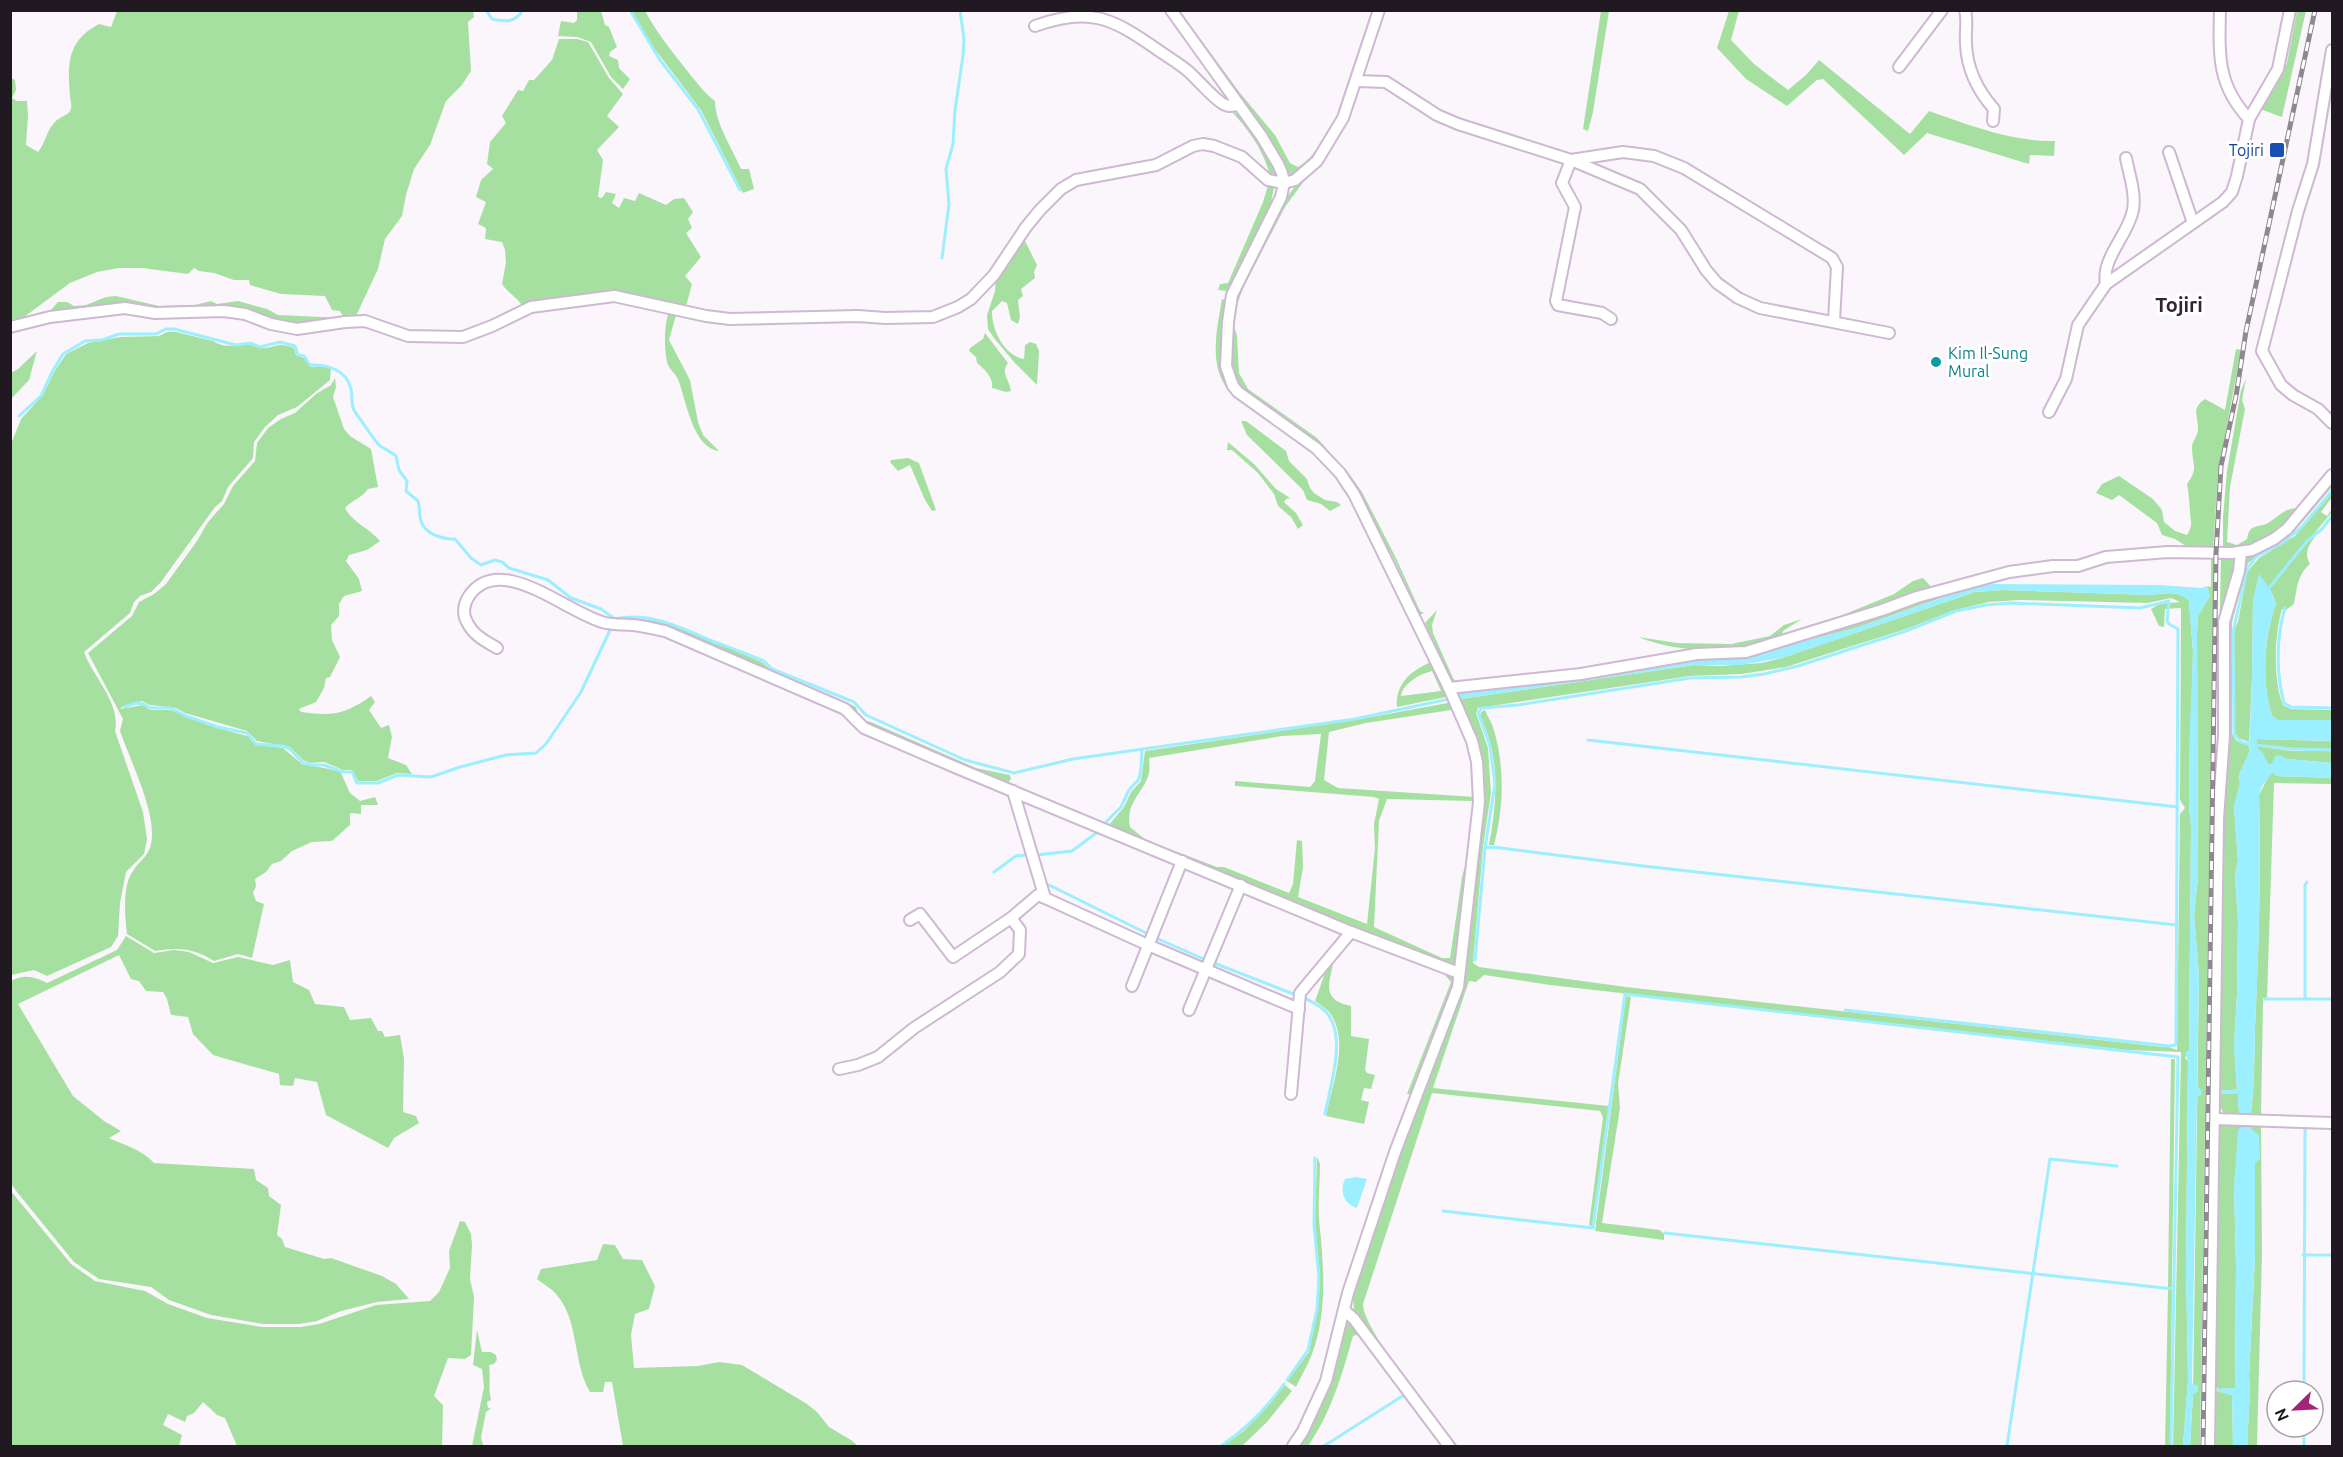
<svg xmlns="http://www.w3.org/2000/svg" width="2343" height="1457" font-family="Ubuntu,sans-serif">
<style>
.green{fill:#a6e0a1;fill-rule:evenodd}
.water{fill:#9beffe}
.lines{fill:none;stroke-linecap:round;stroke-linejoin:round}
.stream{stroke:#9beffe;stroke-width:3}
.minor-casing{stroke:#ceb8d2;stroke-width:14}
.minor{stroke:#fff;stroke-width:10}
.rail-casing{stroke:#8f8890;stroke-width:5}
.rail{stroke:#fff;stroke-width:3;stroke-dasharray:9;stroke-linecap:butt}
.transit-dot{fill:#1a4fb4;stroke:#fff;stroke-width:2}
.culture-dot{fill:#0f9aa8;stroke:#fff;stroke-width:2}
.labels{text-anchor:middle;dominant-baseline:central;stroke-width:6;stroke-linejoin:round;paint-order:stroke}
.transit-label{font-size:16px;fill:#164399;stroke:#fff;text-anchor:end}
.culture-label{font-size:16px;fill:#0d838f;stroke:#fff;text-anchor:start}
.quarter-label{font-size:20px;font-weight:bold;fill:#342236;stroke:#fff}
</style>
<rect width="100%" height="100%" fill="#fbf6fc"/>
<g class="green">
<path d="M117 11H473L474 17 468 22 471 71 462 85 446 101 430 145 414 169 406 195 402 216 385 239 378 269 356 316 300 325 237 310 211 307 162 310 126 305 56 314 16 322 11 321V78L15 80 16 90 12 98 17 101H27L28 115 26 145 38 152C46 142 47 128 57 120 62 116 69 115 71 109 72 105 70 99 70 95 67 63 68 40 99 24L111 27ZM119 268H142L188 274 194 268 199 271 214 273 234 280H249L250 285 281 294 325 296 332 310 340 311 344 318 278 315 267 309 238 301 217 304 211 301 195 305 159 306 116 296 106 297 86 305 74 306 67 302H58L49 312 24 317 70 283 97 272Z"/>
<path d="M577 11H601L605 25 609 27 617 47 610 52 609 56 618 60 619 68 630 79 623 89 611 77 591 42 577 37 558 36 561 21 574 23 577 20Z"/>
<path d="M632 11H645C658 35 675 55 692 77 700 86 705 94 715 101 715 123 732 148 741 169H749L754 189 743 193 701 110 654 48Z"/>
<path d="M1174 11H1180L1240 93 1275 135 1290 163 1298 167C1312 159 1321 143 1330 129 1330 148 1307 164 1294 176L1285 171Z"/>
<path d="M1601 11H1609L1593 112 1588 131 1583 129Z"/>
<path d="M1729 11H1739L1731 40 1754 64 1788 90 1807 74 1819 60 1910 134 1929 111C1969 125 2012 142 2055 141L2054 156 2030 155 2029 164 1927 133 1904 155 1823 79 1817 80 1787 106 1746 79 1717 48Z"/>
<path d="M2297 11H2306L2282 117 2260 109 2276 86 2287 63Z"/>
<path d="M559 39H577L588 42 609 78 623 94 607 116 619 127 597 150 603 160 598 197 602 198 606 192 616 194 612 203 619 208 624 198 635 201 639 193 666 205 674 199 684 198 693 212 688 219 692 228 686 233 701 257 685 276 692 284 685 310 639 296 523 307C518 298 508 293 502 284L506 262 505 250 502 242 485 239 486 228 478 224 486 202 476 197 481 180 493 169 487 164 490 142 506 123 502 116 518 90 523 91 529 80H534L552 60Z"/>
<path d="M1229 109 1244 118 1274 166 1276 176 1275 179 1270 178C1266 153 1247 127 1229 109Z"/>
<path d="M1301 178 1304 181 1285 207 1244 286 1238 302 1234 325 1237 336 1239 373 1248 389 1317 438 1350 475 1362 492 1396 558 1420 611 1424 613 1420 615 1394 559 1348 478 1246 394 1234 379 1228 354 1233 304 1282 204Z"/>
<path d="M1269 182 1275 183 1270 207 1231 288 1227 291 1218 290 1220 284 1228 283 1263 202Z"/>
<path d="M1024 239 1037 265 1034 272 1035 278 1021 289 1023 296 1018 300 1020 317 1018 324 1011 320 1007 303 1002 301 992 311C992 331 1004 355 1024 359L1025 345 1030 342 1036 344 1039 351 1037 385 1014 362 994 338 988 329 987 315 995 291 996 275Z"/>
<path d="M1222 299 1227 301 1230 386 1229 391C1208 365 1217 329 1222 299Z"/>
<path d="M669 311 676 315 669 340 690 380 698 422 703 435 719 451C693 448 686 401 679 382 677 374 669 370 667 362 664 346 664 326 669 311Z"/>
<path d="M167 332H176L213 341C226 350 238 343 251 345 255 345 257 348 261 348 276 349 275 341 294 348L296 355 304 358 311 367 325 366 331 368 330 380 297 407 278 415 265 427 254 442 253 458 228 487 222 501 215 507 161 582 151 592 140 596 134 602 130 613 84 652C93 677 121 703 115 731L143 812 147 839 144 854 126 872 120 903 118 936 111 947 47 976 34 970 11 975V444L21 419 43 395 54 372 66 354 88 343 120 337 159 336Z"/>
<path d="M985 333 1008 363C1000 373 1010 380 1011 391L1006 392 992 388C994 377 983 368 977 363L976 357 969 351 970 348 983 339Z"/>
<path d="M2236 349 2241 350 2218 474 2213 550H2192L2175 539 2162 535 2157 523 2119 495 2112 500 2096 493 2102 484 2119 476 2153 499 2162 510 2164 522 2175 531 2187 535C2194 523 2190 523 2190 510 2189 501 2189 494 2187 484 2199 468 2192 464 2192 447 2192 441 2198 436 2198 429 2198 415 2191 408 2205 399L2225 410Z"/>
<path d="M37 351 29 380 11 399V373L18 369Z"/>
<path d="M335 378 336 387 333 397 344 429 350 436 371 449 378 487 368 489C362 498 352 500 345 508 352 522 369 528 380 541L367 550 349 555 346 561 359 579 362 591 344 596 339 604V616L331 625 332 640 340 657 330 677 326 678 324 688 316 702 299 709 301 712C333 716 344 715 371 696L375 702 369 710 381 728 389 725 392 737 388 758 406 765 412 774 397 773 377 781H358L352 770H343L324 762 310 763 303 760 290 747 257 741 247 731 185 713 176 708 150 705 142 701 123 706 120 709 143 705 150 710H171L218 728 251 737 254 744 283 748 302 764 340 771 350 793 360 801 375 797 378 805H361V814L350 813V825L332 841 312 842 292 851 281 861 272 864 266 872 255 879 256 886 253 893 256 901 264 904 252 958 238 954 214 961C194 948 178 947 155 951L127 934C125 917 122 885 133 871 142 857 151 856 152 836 153 805 130 760 120 731L123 719 88 653 132 616 139 602 154 594 166 584 197 541 208 522 224 504 233 486 255 461 257 443 268 428 281 419 295 413 316 394 331 385Z"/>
<path d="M2246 379 2242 400 2245 409 2230 487 2227 542 2237 545 2247 539C2248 536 2248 533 2250 530 2254 525 2264 526 2268 523 2283 513 2285 507 2304 508L2259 545 2223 549V517L2227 471 2241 390Z"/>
<path d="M1241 421H1246L1286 451 1289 461 1307 479 1310 488 1314 493 1325 500 1337 502 1341 505 1330 511 1321 504 1307 500 1303 490 1247 435Z"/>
<path d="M1228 442 1254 464 1276 489 1290 498 1286 499 1284 502 1296 513 1303 525 1298 529 1291 517 1278 506 1274 494 1258 473 1232 450H1227Z"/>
<path d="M908 458 919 463 936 510 932 511 925 500 910 465 898 471 890 462 891 460Z"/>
<path d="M2332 482V487L2293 533 2248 563 2232 622V734L2237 741 2249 746V753L2239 775 2240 784 2234 807 2238 861 2235 875 2238 921 2237 995 2234 1045 2237 1090 2219 1091 2228 630 2244 558 2254 554Z"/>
<path d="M2332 493V497L2321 512 2327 516 2332 509V512L2313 535 2314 538C2308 546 2304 554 2310 564 2297 575 2297 589 2294 604L2286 610 2282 609C2274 636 2273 679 2283 705L2291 709 2332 710V720H2278L2272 716C2261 681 2264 637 2276 603L2271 591 2259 575 2253 601 2252 678 2249 742 2238 738 2235 734 2234 630 2238 622 2247 572 2259 558 2295 536Z"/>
<path d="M2221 556 2231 558 2237 565 2230 600 2216 803Z"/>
<path d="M2211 557H2214L2200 1446H2190L2193 1394 2199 975 2194 915 2198 877 2197 633 2198 616 2210 596 2207 586 2211 587Z"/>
<path d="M1923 578 1932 588 1832 623 1833 619 1894 594 1913 581Z"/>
<path d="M1995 579 1856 628 1736 658 1694 659 1579 678 1467 691 1458 694 1457 691 1580 676 1691 657 1754 653 1904 607 1959 588Z"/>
<path d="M2003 590 2153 595C2166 593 2180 591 2189 601L2193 652 2189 805 2191 826 2189 1051 2185 1058 2188 1061 2186 1269 2188 1380 2183 1446H2173L2181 1052 2127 1050 1550 985 1484 975 1476 982 1469 981 1433 1088 1609 1106 1592 1226 1589 1225 1603 1117 1600 1111 1432 1093 1363 1304C1363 1331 1438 1420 1458 1446H1451L1357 1319 1354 1312 1353 1295 1385 1197 1460 987 1484 790 1478 745 1461 699 1694 665 1720 666 1761 663 1782 658 1975 592ZM2171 598 2180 602 2159 604 2151 609 2159 626 2164 627 2165 609 2181 608 2180 800 2185 808 2180 814 2177 1050 2169 1047 2168 1045 2164 1044 2163 1047 1626 987 1479 967 1473 963 1483 847 1491 793 1488 748 1476 713 1478 708 1690 676 1742 674 1786 667 1906 629 1955 610 1989 602 2019 600 2148 603Z"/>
<path d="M1437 610 1432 625 1433 633 1453 678 1458 684H1453L1425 623Z"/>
<path d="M629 617 669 623 762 662 771 670 850 704 856 707 858 714 847 707 662 625 639 620H618Z"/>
<path d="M1802 619 1783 631 1781 639C1731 651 1687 656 1638 637L1677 643 1731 644 1770 636 1784 625Z"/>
<path d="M1427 659 1434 661 1451 696 1397 707C1395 685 1410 671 1429 663ZM1432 671 1441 691 1401 696C1403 683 1420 674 1432 671Z"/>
<path d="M1453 702 1456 712 1451 710 1366 723 1329 732 1324 780 1338 788 1475 797 1474 801 1387 799 1379 821 1374 927 1442 958H1450L1462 877 1469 851 1456 965 1447 966 1436 961 1108 826 1124 807 1131 792 1141 781 1145 751 1355 720ZM1321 734 1315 781 1310 787 1235 781V786L1374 797 1379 799 1374 824 1375 848 1367 924 1298 897 1303 867 1302 841 1297 840 1293 884 1289 893 1224 867H1217L1146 840 1130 827C1125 802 1144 793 1149 773 1150 768 1149 763 1149 758L1282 736Z"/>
<path d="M1485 710C1487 716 1491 721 1493 727 1505 765 1504 807 1494 845H1489C1497 801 1501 758 1480 716L1481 712Z"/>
<path d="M859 719 871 722 976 768 1010 775 1011 779 1007 784 866 726Z"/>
<path d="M2257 739 2332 741V749L2292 748 2256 744Z"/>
<path d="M2256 746 2292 751H2332V763L2287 759 2269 765Z"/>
<path d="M2273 772 2277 776 2332 778V784L2274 783 2267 998H2263V1002L2261 1116 2250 1118C2255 1087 2254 1057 2255 1026 2259 949 2261 872 2259 795L2270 773Z"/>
<path d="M126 936 154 953 174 950 189 952 213 963 238 957 273 965 290 960 293 982 309 990 315 1004 344 1007 350 1020 371 1018 378 1031H382L385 1037 400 1035 404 1059 403 1112 416 1116 419 1123 394 1138 388 1148 326 1115 317 1082 295 1078 293 1086 280 1085 279 1074 213 1055 193 1034 188 1017 171 1015 167 999 163 992 146 991 139 981 131 979 119 955 18 1004 73 1096 104 1121 121 1131 109 1138C126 1146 141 1149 154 1163L254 1169 256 1180 268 1188 269 1196 281 1205 277 1235 282 1239 285 1247 324 1259 331 1258 382 1276 396 1284 409 1299 377 1302 341 1311 317 1321 299 1324H263L211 1315 169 1300 151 1287 99 1279 74 1262 17 1192 10 1182 11 981C23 974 35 976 47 983L117 950Z"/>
<path d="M1353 936 1451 974 1455 983 1414 1096 1407 1094 1451 982 1444 974 1432 967 1359 939 1346 943Z"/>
<path d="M1330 959 1334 960C1329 984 1321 1000 1351 1006V1036L1369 1039 1365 1070 1367 1073 1375 1075 1371 1089 1364 1088 1361 1100 1369 1102 1364 1124 1326 1116C1332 1085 1350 1041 1330 1013 1326 1008 1320 1005 1315 1001Z"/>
<path d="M1626 996 1631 997 1618 1084 1620 1108 1602 1223 1660 1230 1664 1234V1240L1595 1231Z"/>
<path d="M2171 1059H2175L2172 1287H2168Z"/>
<path d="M2219 1094H2238V1105L2241 1118 2224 1114 2219 1105Z"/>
<path d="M2223 1124 2244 1125 2234 1186 2236 1266 2235 1388 2218 1389 2214 1383 2220 1127Z"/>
<path d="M2261 1125 2262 1254 2257 1446H2248C2247 1422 2251 1399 2249 1375L2255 1257V1162L2260 1158 2250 1126Z"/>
<path d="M1317 1157 1320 1164C1320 1185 1317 1208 1320 1229 1324 1270 1327 1314 1312 1354 1308 1365 1301 1376 1296 1387L1287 1381 1309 1352 1318 1308 1320 1276 1315 1225Z"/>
<path d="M10 1190 71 1264 95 1281 145 1291 168 1304 207 1318 262 1327H301L319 1324 376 1305 430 1301 439 1292 450 1268 449 1251 460 1221 465 1222 471 1234 472 1245 470 1279 474 1297 471 1355 465 1359 448 1358 434 1396 443 1405 442 1446H237L225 1418 217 1415 203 1402 194 1413 187 1416 185 1422 168 1414 163 1425 182 1435 179 1446H11Z"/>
<path d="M603 1244 615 1245 623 1259 642 1260 655 1286 649 1309 635 1314 631 1335 634 1368 698 1366 719 1362 742 1365 807 1404 817 1412 829 1427 851 1440 858 1446H623L612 1382H605L603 1392H590C572 1362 580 1321 556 1294 551 1288 543 1284 537 1279L541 1269 597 1260Z"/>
<path d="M2172 1289 2170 1446H2165L2168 1290Z"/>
<path d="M1351 1321 1371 1348 1357 1335 1353 1336C1342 1375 1331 1413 1308 1446H1299C1323 1412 1339 1366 1345 1325Z"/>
<path d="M477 1330 482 1352H491L496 1355 497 1360 494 1364 489 1365C491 1378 488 1389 491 1400L487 1402 488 1408H491L486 1412 481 1437 483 1445 472 1446 484 1387 482 1369 473 1365Z"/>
<path d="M1285 1385 1292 1391 1267 1422 1242 1446H1223L1245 1430Z"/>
<path d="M2217 1391 2232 1395 2233 1446H2212L2213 1395Z"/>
</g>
<g class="water">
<path d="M2259 574 2271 591 2276 603C2264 637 2261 681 2272 715L2278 720H2332V741L2257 739 2256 747 2262 752 2269 765 2272 764 2275 756 2280 755 2287 759 2332 763V778L2276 776 2273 772 2262 786 2259 795C2261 872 2259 949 2255 1026 2254 1057 2255 1087 2250 1118H2241L2238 1105V1094H2219V1091L2237 1089 2234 1045 2237 995 2238 921 2235 875 2238 861 2234 807 2240 784 2239 775 2249 753 2252 678 2253 601Z"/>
<path d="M1982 584 2159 585 2202 588 2207 586 2210 596 2198 616 2197 633 2198 877 2194 915 2199 975 2197 1086 2201 1090 2202 1094 2197 1097 2192 1383 2198 1386V1392L2193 1394 2190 1446H2183L2188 1380 2186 1269 2188 1061 2185 1053 2189 1050 2191 826 2189 805V751L2193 652 2189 601C2180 591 2166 593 2153 595L2003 590 1975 592 1782 658 1741 665H1694L1461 699 1458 694 1467 691 1695 659 1736 658 1856 628Z"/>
<path d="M2244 1125 2250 1126 2252 1130 2259 1135 2260 1159 2255 1163V1257L2249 1375C2251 1399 2247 1422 2248 1446H2233L2232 1395 2217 1391 2218 1389 2235 1388 2236 1266 2234 1186 2238 1130Z"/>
<path d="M1356 1177 1367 1179 1357 1208C1344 1204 1339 1191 1345 1179Z"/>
</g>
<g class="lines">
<g class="stream">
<path d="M486 10 492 19C505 22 515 23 523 10"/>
<path d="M630 10 660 60 698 109 740 190"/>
<path d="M942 258 949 204 946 169 953 144 955 110 963 56 964 39 960 10"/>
<path d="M19 416 41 396 52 372 63 354 85 341 102 340 119 334H156L166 329H174L236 345 250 343 260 347 280 342 295 346 298 355 304 356 310 365C327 364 347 370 351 389 353 397 350 404 355 412 359 417 376 443 380 446 385 449 391 452 396 456L399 470 407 481 406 491 418 501C420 507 419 515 421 521 425 535 443 539 455 539L471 558 481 565 495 560 502 562 509 568 548 580 571 598 601 609 615 619C651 611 683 629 715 642 731 648 748 654 764 661L772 669 854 702 866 715 965 760 1014 773 1073 759 1355 719 1449 699"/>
<path d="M2269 588 2307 541 2322 529 2332 516"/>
<path d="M2285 608C2276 638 2276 673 2284 703L2291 707 2332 708"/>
<path d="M124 707 136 703 144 704 150 708H171L186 716 218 727 247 733 256 744 283 746 290 749 302 762 311 765H324L343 772H352L357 783H378L398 775 431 777 460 767 506 755 536 753 546 744 581 692 611 628"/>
<path d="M1588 740 2178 807"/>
<path d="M2249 744 2241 742 2234 734 2233 632 2247 569 2256 557 2282 543 2300 529 2332 491"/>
<path d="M2256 745 2292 749 2332 750"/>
<path d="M1105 823 1121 807 1129 790 1139 779 1141 769 1142 750"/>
<path d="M1485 848 1493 847 1643 866 2176 925"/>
<path d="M1037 855 1072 851 1099 831"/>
<path d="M994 872 1016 856 1027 855"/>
<path d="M1049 885 1150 935"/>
<path d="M1156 938 1206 960"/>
<path d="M1475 960 1485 848 1495 784 1490 746 1478 712 1482 708 1518 705 1690 678 1741 677 1764 674 1798 666 1906 631 1956 611 1986 605 2011 603 2140 608 2169 601 2167 621 2169 624 2178 629 2176 1045 2169 1046 1845 1010"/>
<path d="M1214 963 1296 995"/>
<path d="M1303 997C1312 1002 1321 1006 1327 1013 1347 1037 1330 1086 1325 1114"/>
<path d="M2265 999H2332"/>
<path d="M2305 999V885L2307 882"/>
<path d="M1443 1211 1593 1228 1625 994 2178 1057 2171 1446"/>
<path d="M1665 1233 2173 1289"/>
<path d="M2303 1255H2332"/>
<path d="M1287 1380 1308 1350 1317 1309 1319 1277 1314 1225 1315 1158"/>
<path d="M2304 1391 2305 1128"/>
<path d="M2304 1427V1446"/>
<path d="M1221 1446C1246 1429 1267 1408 1284 1384"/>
<path d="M1324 1446 1404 1395 1443 1446"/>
<path d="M2007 1446 2050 1159 2117 1166"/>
</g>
<g class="minor-casing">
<g id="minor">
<path d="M1171 10 1262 137 1278 164 1282 173 1284 183 1281 197 1232 295 1228 322 1226 366 1233 386 1238 392 1316 448 1340 473 1354 494 1449 688 1472 741 1477 762 1479 802 1458 987 1395 1152 1348 1293 1326 1381 1303 1431 1293 1446"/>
<path d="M1965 10C1968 21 1965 33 1966 44 1967 69 1978 91 1994 109L1993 121"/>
<path d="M2220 10C2219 55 2217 85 2249 119"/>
<path d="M1035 26C1088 7 1111 17 1155 48 1166 56 1179 63 1189 72 1200 82 1210 95 1223 104L1229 106 1239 105"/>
<path d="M2332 50 2313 164 2298 211 2262 351 2281 385 2293 395 2318 409 2332 423"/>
<path d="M1899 67 1942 10"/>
<path d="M1356 81 1386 82 1437 115 1458 124 1571 160 1640 189 1681 230 1706 270 1717 283 1738 298 1760 308 1889 333"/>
<path d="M2169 152 2193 223"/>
<path d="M2106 284C2101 258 2128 236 2133 210 2136 193 2129 174 2126 158"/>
<path d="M1611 319 1602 313 1558 305 1556 301 1575 207 1562 183 1571 160 1623 152 1654 156 1684 168 1832 258 1837 267 1834 321"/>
<path d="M10 327 50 317 125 308 155 313 224 311 245 314 271 324 297 329 345 322 365 321 408 336 463 337 492 326 531 307 614 296 706 316 730 319 858 316 885 318 933 317 958 307 971 299 994 275 1026 227 1040 210 1061 189 1076 180 1156 165 1193 146 1203 144 1214 146 1242 157 1268 180 1284 183 1295 180 1317 161 1343 118 1379 10"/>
<path d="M2049 412 2066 379 2078 325 2106 284 2223 202 2232 192 2237 176 2249 119 2278 69 2290 10"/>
<path d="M497 648C485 641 473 635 467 622 462 614 464 603 469 596 500 550 569 615 606 623 614 625 624 624 633 625 644 626 654 629 665 631L845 709 864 728 957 768 1351 932 1459 973"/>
<path d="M1449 688 1581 674 1697 654 1746 652 1882 610 1917 597 2009 572 2053 566H2078L2106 557 2168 552 2232 553 2252 550 2274 539 2287 529 2332 475"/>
<path d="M1013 791 1045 898 1148 945 1299 1009"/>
<path d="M910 920 920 914 953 957 1011 918 1038 895 1045 898"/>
<path d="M1132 986 1182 861"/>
<path d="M1189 1010 1241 885"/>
<path d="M839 1069 858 1065 878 1057 914 1028 1000 972 1019 954 1020 930 1011 918"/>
<path d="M1291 1094 1300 993 1351 932"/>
<path d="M2215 1119 2332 1123"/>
<path d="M1344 1310 1354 1319 1449 1446"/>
<path d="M2209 1446 2218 819 2224 735V622L2239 571 2241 553"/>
</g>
</g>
<use href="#minor" class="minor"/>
<g class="rail-casing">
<path id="rail" d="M2203 1446 2216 553 2221 466 2236 396 2246 331 2315 10"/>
</g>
<use href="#rail" class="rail"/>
</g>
<rect class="transit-dot" x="2269" y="142" width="16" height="16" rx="3"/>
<circle class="culture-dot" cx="1936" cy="362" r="6"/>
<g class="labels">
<g class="transit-label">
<text x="2264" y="150">Tojiri</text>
</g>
<g class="culture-label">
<text x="1948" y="353">Kim Il-Sung<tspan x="1948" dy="18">Mural</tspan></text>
</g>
<g class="quarter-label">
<text x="2179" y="304">Tojiri</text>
</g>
</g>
<rect width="2343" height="1457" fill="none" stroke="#211922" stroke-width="24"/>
<g transform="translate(2295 1409) rotate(246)"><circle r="28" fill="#ffffff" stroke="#a6a3a7" stroke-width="1.5"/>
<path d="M0-4.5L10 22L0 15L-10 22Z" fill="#a42475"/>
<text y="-9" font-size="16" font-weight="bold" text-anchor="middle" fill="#211922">N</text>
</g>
</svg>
